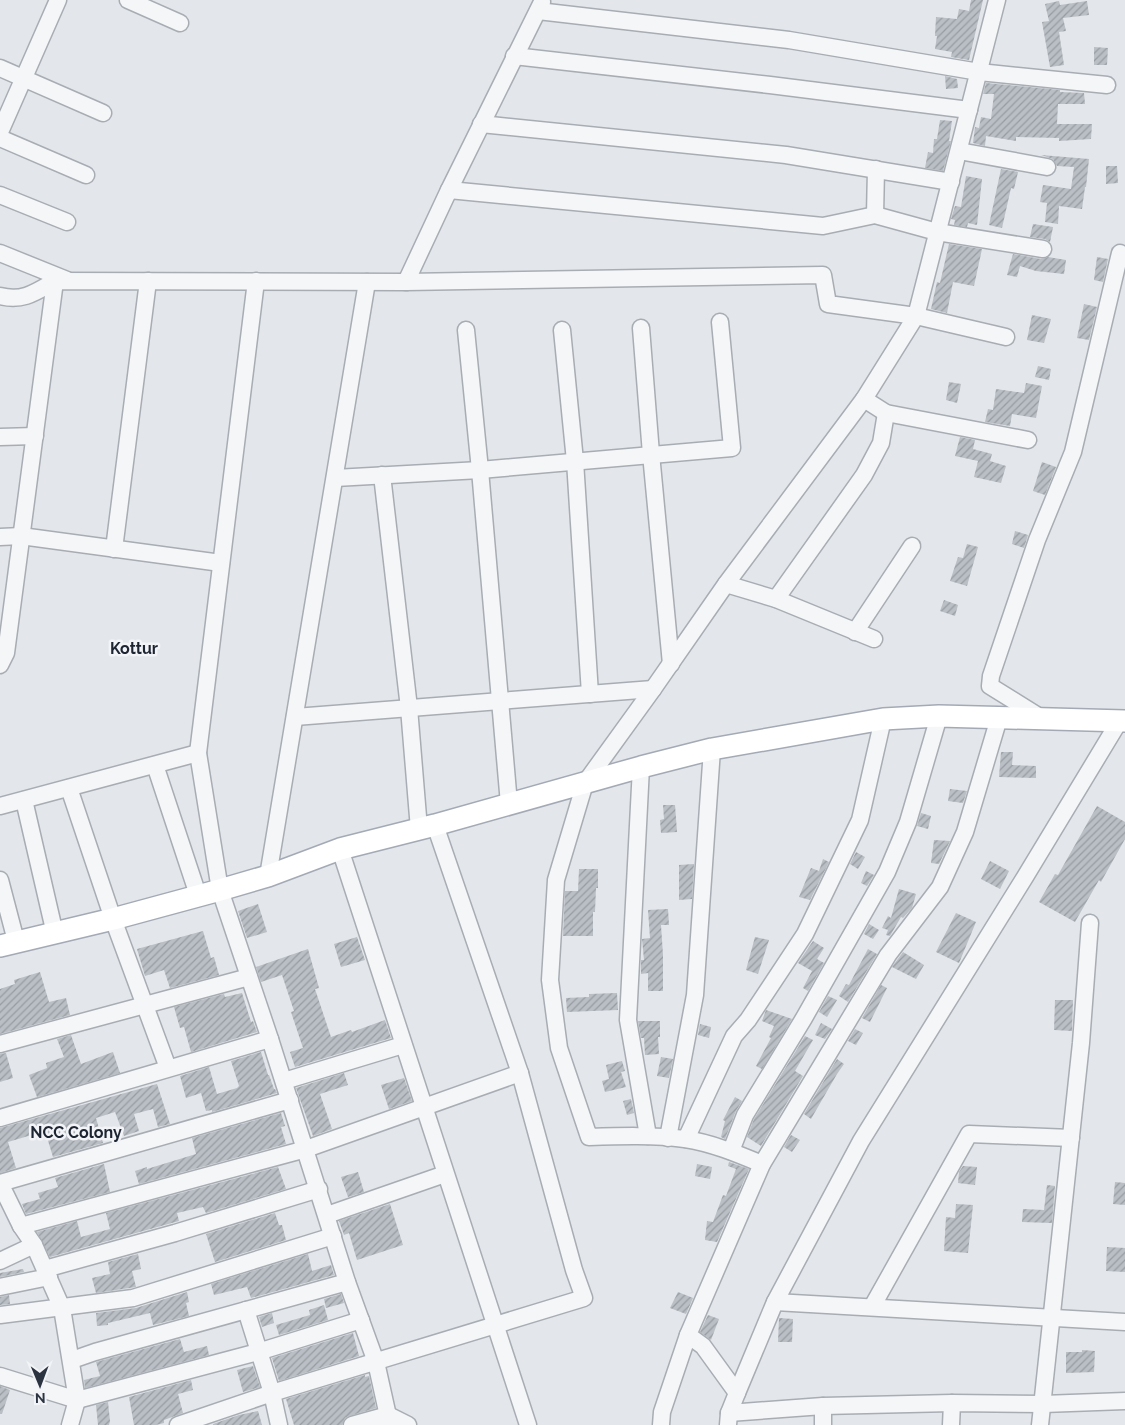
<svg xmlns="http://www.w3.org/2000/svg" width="1125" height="1425" font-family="Raleway,sans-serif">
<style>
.building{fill:url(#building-hatch)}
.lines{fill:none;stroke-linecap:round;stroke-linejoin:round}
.minor-casing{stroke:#a8adb4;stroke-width:19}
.major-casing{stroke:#a3aab5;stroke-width:24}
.minor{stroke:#f5f6f8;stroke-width:16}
.major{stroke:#fff;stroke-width:21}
.labels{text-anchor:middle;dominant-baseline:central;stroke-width:5;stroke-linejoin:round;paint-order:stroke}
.quarter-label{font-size:16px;font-weight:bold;fill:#1e2532;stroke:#f2f4f7}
</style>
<defs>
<pattern id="building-hatch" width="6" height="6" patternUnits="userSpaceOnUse" patternTransform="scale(1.25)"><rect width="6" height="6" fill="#babfc6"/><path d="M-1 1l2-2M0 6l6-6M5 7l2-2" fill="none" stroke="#979ca2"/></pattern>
</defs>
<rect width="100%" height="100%" fill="#e3e6ea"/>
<g class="building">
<path d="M971 0H983L969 60 951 57 952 52 935 49 937 36H935L936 17 957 19 959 9 969 11Z"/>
<path d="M1059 1 1060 5 1087 1 1089 15 1063 18 1066 31 1059 32 1064 65 1050 67 1042 22 1049 21 1045 4Z"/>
<path d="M1094 47 1108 48 1107 65H1094Z"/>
<path d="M945 76 957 79 958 88 946 89Z"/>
<path d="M986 83 1060 90V92L1084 93 1085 104H1058L1057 124H1092L1091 139 1059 141V138L1016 137V141L986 136 985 146 973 143 975 127 979 128 981 117 991 119 994 94H983Z"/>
<path d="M940 120 952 121 949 141H951L943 171 925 168 928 152 933 153 934 139H937Z"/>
<path d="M1041 155 1089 159 1086 187H1085L1082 209 1059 206 1058 224 1045 222 1047 203 1040 202 1043 185 1071 189 1074 167 1057 166 1053 159Z"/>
<path d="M1106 166H1117L1118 183 1106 184Z"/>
<path d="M1001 169 1018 172 1014 189 1011 188 1002 228 989 225Z"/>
<path d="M966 176 982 179 977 225 968 223 967 227 954 225 955 220 951 219 955 206 961 207Z"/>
<path d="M1033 224 1053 227 1050 242 1045 239 1030 237Z"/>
<path d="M949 244 982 249 974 286 953 282 947 313 931 309 937 282 940 283Z"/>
<path d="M1013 254 1041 259 1048 257 1066 260 1064 274 1036 271 1020 266 1017 277 1007 275Z"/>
<path d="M1097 257 1108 259 1103 282 1094 280Z"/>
<path d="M1084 304 1097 307 1089 340 1077 338Z"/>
<path d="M1032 315 1051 319 1044 343 1027 340Z"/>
<path d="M1038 366 1051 369 1049 380 1035 377Z"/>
<path d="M949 382 961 384 957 403 946 400Z"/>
<path d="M1026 383 1042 386 1036 418 1012 414 1010 426 985 422 988 409 993 410 996 389 1024 393Z"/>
<path d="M960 437 975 440 973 449 992 454 990 461 1006 466 1001 483 974 477 978 461 955 456Z"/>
<path d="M1042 462 1056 467 1045 495 1033 491Z"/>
<path d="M1015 531 1028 535 1024 548 1012 544Z"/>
<path d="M967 544 978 547 967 586 950 581 958 557 963 558Z"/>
<path d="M944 600 958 605 955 616 940 611Z"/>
<path d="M1001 752H1013L1012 765 1036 766V778L999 777Z"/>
<path d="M950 789 967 791 963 803 948 801Z"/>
<path d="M663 805H675L677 832 661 833 660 820 664 819Z"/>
<path d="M1097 806 1125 822V839L1101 882 1099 880 1075 922 1039 902 1055 874 1058 875Z"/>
<path d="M921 813 931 816 928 829 917 826Z"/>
<path d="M934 840 950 841 939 864 931 863Z"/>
<path d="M856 852 865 857 858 869 850 864Z"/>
<path d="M823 859 829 862 810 900 799 897 811 868 819 871Z"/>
<path d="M990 861 1009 871 1000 889 981 879Z"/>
<path d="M694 864 692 899 679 900V865Z"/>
<path d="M579 869H598V888H596L595 912H593V936H563L565 891H578Z"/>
<path d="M866 871 874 875 867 886 861 883Z"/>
<path d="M899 889 916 894 912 908 903 918 901 917 890 936 886 935 888 930 882 928 888 916 891 918Z"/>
<path d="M258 904 267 932 247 938 238 911Z"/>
<path d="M668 909 669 925H661L663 955V991H648V973L641 974V960H644L642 939 650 938 648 910Z"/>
<path d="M956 913 976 922 959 963 936 952Z"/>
<path d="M869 924 879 930 873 939 864 934Z"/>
<path d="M203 931 211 958 214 957 219 975 170 988 164 970 145 976 137 949Z"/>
<path d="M357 937 365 960 341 967 334 944Z"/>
<path d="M755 937 769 940 758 974 746 970Z"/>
<path d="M813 941 824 948 817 959 824 963 808 991 803 988 812 971 798 963Z"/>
<path d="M308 949 319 988 315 989 331 1037 351 1030 352 1032 385 1020 391 1038 295 1067 290 1052 303 1048 291 1012 294 1011 282 975 261 982 256 967Z"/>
<path d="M868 949 877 954 848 1002 839 996 846 984 849 985Z"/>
<path d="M903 952 924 965 916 979 892 967Z"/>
<path d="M40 972 49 1002 66 998 70 1015 0 1034V989L15 984 14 980Z"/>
<path d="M881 985 887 988 870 1022 862 1018Z"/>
<path d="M242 993 251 1022 253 1021 257 1032 191 1052 184 1027 180 1028 174 1007 224 994 225 997Z"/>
<path d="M617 993 618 1010 567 1012 566 998 589 997V994Z"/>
<path d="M828 996 837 1000 827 1017 819 1012Z"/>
<path d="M1055 1000H1073L1072 1031 1054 1030Z"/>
<path d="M766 1010 792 1019 762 1069 756 1066 771 1038 769 1037 774 1026 762 1021Z"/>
<path d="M638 1021H660V1037H658L659 1054 645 1055 644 1038H641Z"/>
<path d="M821 1023 832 1029 825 1039 815 1035Z"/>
<path d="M700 1024 711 1027 709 1038 698 1035Z"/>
<path d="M855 1029 863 1033 856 1045 848 1041Z"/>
<path d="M71 1035 81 1064 113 1052 120 1073 37 1097 29 1075 47 1068 46 1063 64 1057 57 1039Z"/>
<path d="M805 1036 813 1040 795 1071 803 1076 761 1146 747 1137 754 1119Z"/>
<path d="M261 1052 268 1075H269L274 1089H275L277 1093 212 1112V1110L206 1111 201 1093 186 1098 180 1076 209 1067 217 1094 237 1088 239 1086 231 1061Z"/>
<path d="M6 1053 13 1078 0 1082V1054Z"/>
<path d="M661 1057 673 1059 669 1078 657 1076Z"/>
<path d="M837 1059 844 1064 837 1074 811 1119 804 1114Z"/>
<path d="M622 1061 625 1071 621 1072 626 1087 605 1092 602 1081 609 1079 606 1065Z"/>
<path d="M344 1073 348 1085 320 1094 332 1129 313 1136 296 1088Z"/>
<path d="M404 1078 412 1101 389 1109 381 1085Z"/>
<path d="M157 1084 170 1124 158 1127 153 1109 134 1114 139 1131 124 1136 115 1112 96 1118 103 1143 53 1157 45 1131 8 1142 16 1168 0 1173V1128Z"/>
<path d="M735 1097 742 1101 736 1111 725 1139 721 1137 725 1121 723 1120Z"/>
<path d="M631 1099 634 1113 627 1115 623 1101Z"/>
<path d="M281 1113 285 1126 281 1127 286 1144 139 1184 135 1171 147 1167V1169L196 1154 192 1138Z"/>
<path d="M791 1135 800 1140 792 1152 784 1147Z"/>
<path d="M729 1162 749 1169 717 1242 705 1240 707 1221 713 1222 723 1195 726 1196 736 1169 728 1166Z"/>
<path d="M104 1164 110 1192 26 1214 22 1204 40 1199 38 1193 58 1187 55 1178Z"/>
<path d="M697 1164 712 1167 710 1179 695 1176Z"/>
<path d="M963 1166 977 1167 975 1185 958 1183 959 1172Z"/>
<path d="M278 1167 286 1189 206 1213 203 1207 177 1213 179 1221 50 1257 37 1232 77 1221 81 1237 110 1229 106 1213Z"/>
<path d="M358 1172 364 1192 348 1197 341 1177Z"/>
<path d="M1115 1182 1125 1183V1205L1113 1204Z"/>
<path d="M1047 1185 1055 1186 1052 1223 1022 1222 1023 1209 1044 1210Z"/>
<path d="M390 1204 403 1245 357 1260 349 1233 344 1235 339 1221Z"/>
<path d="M956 1204 973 1205 968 1253 944 1251 946 1217 955 1218Z"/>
<path d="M275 1213 279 1225H282L286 1240 215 1262 206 1234Z"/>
<path d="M1107 1247 1125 1248V1272L1106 1271Z"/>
<path d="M138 1254 141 1269 132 1271 136 1287 96 1293 92 1278 110 1274 108 1262Z"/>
<path d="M308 1254 312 1271 331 1265 334 1275 251 1298 247 1287 214 1295 211 1284Z"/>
<path d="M23 1269 24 1272 0 1277V1273Z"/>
<path d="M187 1292 189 1302 186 1303 189 1316 153 1325 150 1313 108 1323V1325L97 1326 96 1313 136 1308Z"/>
<path d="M678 1292 693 1298 686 1314 670 1308Z"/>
<path d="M341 1294 344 1303 326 1308 324 1299Z"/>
<path d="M9 1295 10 1304 0 1305V1297Z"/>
<path d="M324 1305 328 1320 279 1335 276 1325 310 1315 309 1310Z"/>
<path d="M272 1313 274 1323 262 1327 259 1317Z"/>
<path d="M708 1315 719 1319 711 1340 700 1332Z"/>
<path d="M779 1318 793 1319 792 1342H778Z"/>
<path d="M353 1333 359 1356 279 1381 272 1358Z"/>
<path d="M180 1339 184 1352 207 1346 209 1355 85 1388 84 1380 100 1376 96 1362Z"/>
<path d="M1082 1350 1095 1351 1094 1372 1066 1373V1352H1082Z"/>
<path d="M253 1366 260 1387 243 1392 237 1370Z"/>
<path d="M365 1375V1377L369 1376 376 1408 349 1416 345 1418 342 1425H294L286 1399Z"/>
<path d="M191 1380 193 1390 178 1394 183 1413 164 1420V1423L156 1425H134L129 1397Z"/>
<path d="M0 1386 10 1390 2 1414H0Z"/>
<path d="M108 1402 110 1421 109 1425H98L96 1405Z"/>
<path d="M258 1411 262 1425H213V1424L239 1415Z"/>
</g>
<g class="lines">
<g class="minor-casing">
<g id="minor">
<path d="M128 0 180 23"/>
<path d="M538 11 789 40 979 72 1107 85"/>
<path d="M514 56 770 85 969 110"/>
<path d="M0 68 103 113"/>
<path d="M481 124 786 155 951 182"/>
<path d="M0 132 58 0"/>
<path d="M0 138 86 175"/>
<path d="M959 151 1047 167"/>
<path d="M449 190 823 226 875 215 937 232 1043 249"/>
<path d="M0 195 67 222"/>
<path d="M875 215 876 169"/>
<path d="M0 253 67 280"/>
<path d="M256 281 198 753 220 890 270 1039 347 1282 376 1362 390 1425"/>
<path d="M406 282 449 190 542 2"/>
<path d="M0 296C23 302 36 292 55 281L406 282 823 275 828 304 916 316 1006 337"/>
<path d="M641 328 651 454 671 664"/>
<path d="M466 330 480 470 509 804"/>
<path d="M562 330 575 461 590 694"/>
<path d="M864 399 886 413 1028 440"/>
<path d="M0 437 35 436"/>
<path d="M382 475 409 708 419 829"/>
<path d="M335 478 480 470 732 448 720 322"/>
<path d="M0 537 21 536 221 563"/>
<path d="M114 549 148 281"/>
<path d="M726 584 776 599 874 639"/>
<path d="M776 599 864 475 881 443 886 413"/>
<path d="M855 632 912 546"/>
<path d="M0 665 6 653 55 281"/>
<path d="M295 717 653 689"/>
<path d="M1043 719 990 686 991 676 1037 540 1073 452 1120 253"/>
<path d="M155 765 198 895"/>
<path d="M641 767 628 1020 648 1136"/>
<path d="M69 788 113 919 168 1068"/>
<path d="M24 800 55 934"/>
<path d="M0 806 198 753"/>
<path d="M340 849 528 1425"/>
<path d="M268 876 367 282"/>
<path d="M0 880 16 941"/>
<path d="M0 1044 249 977"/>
<path d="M284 1081 403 1045"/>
<path d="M0 1118 270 1039"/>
<path d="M668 1138 695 995 712 749"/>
<path d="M686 1139 734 1036 748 1020 805 934 860 820 883 719"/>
<path d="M731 1151 745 1115 804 1018 887 872 908 822 939 716"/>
<path d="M762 1164C738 1154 712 1143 685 1139 654 1135 621 1136 589 1137L559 1048 550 980 556 880 585 783 653 689 726 584 864 399 916 316 997 0"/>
<path d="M327 1215 445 1174"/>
<path d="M21 1226 306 1149 520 1073"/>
<path d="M0 1261 34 1245"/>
<path d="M45 1269 175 1233 319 1189"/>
<path d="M0 1287 49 1277"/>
<path d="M775 1302 1125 1322"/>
<path d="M872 1307 969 1134 1071 1138"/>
<path d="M246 1310 272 1393 279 1425"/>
<path d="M0 1315 133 1298 333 1236"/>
<path d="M72 1360 95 1352 347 1282"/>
<path d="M0 1376 77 1400 258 1352 361 1320"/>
<path d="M737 1393 775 1302 861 1141 1025 877 1120 720"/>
<path d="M729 1413 823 1406 952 1403"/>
<path d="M70 1425 77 1400 62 1308 34 1245 21 1226 0 1183 290 1100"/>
<path d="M178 1425 272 1393 584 1298 574 1270 520 1073 435 825"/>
<path d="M352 1425 388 1415 408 1425"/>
<path d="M661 1425 662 1412 688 1335"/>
<path d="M728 1425 729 1413 737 1393 703 1346 688 1335 762 1164 888 955 940 887 965 832 999 718"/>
<path d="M823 1425V1406"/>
<path d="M951 1425 952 1403 1043 1404 1125 1401"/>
<path d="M1040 1425 1081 1043 1090 923"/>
</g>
</g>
<g class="major-casing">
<path id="major" d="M0 946 113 919 220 890 268 876 340 849 435 825 641 767 712 749 883 719 939 716 1125 721"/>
</g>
<use href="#minor" class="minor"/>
<use href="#major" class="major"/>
</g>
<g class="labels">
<g class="quarter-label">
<text x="134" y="648">Kottur</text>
<text x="76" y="1132">NCC Colony</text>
</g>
</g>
<g transform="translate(40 1385) rotate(179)" stroke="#f2f4f7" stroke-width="4" paint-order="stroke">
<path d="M0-4L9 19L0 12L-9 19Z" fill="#2c3441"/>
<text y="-8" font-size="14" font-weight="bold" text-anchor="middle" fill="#2c3441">N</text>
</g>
</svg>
